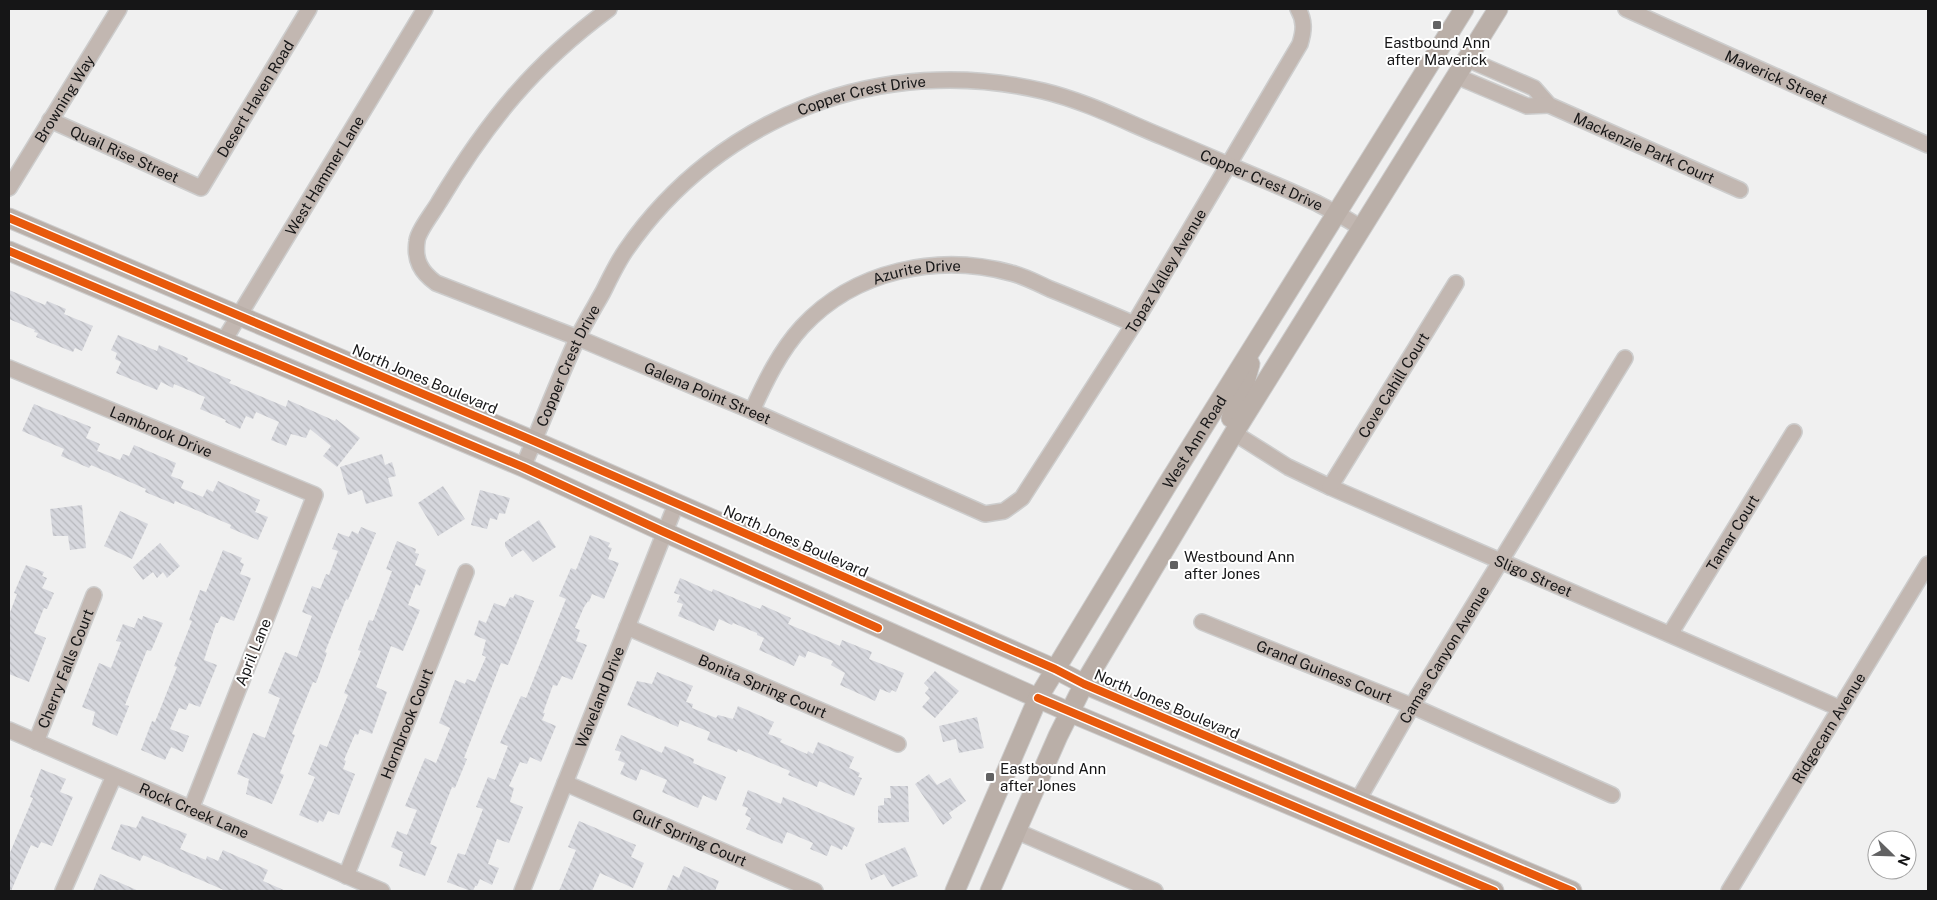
<svg xmlns="http://www.w3.org/2000/svg" width="1937" height="900" font-family="'Public Sans',sans-serif">
<style>
.building{fill:url(#building-back-hatch)}
.lines{fill:none;stroke-linecap:round;stroke-linejoin:round}
.minor-casing{stroke:#cdcdcd;stroke-width:18}
.major-casing{stroke:#cdcdcd;stroke-width:21}
.minor{stroke:#c2b7b1;stroke-width:15}
.major{stroke:#baafa8;stroke-width:19}
.cycleway-casing{stroke:#fff;stroke-width:11}
.cycleway{stroke:#e8590c;stroke-width:8}
.poi-dot{fill:#626263;stroke:#fff;stroke-width:2}
.labels{text-anchor:middle;dominant-baseline:central;stroke-width:4;stroke-linejoin:round;paint-order:stroke}
.poi-label{font-size:15px;fill:#161617;stroke:#fff;text-anchor:start}
.street-label{font-size:15px;fill:#161617;stroke:#fff}
</style>
<defs>
<pattern id="building-back-hatch" width="6" height="6" patternUnits="userSpaceOnUse" patternTransform="scale(1.25)"><rect width="6" height="6" fill="#d6d7dd"/><path d="M-1 5l2 2M0 0l6 6M5-1l2 2" fill="none" stroke="#b7b8bd"/></pattern>
</defs>
<rect width="100%" height="100%" fill="#f0f0f0"/>
<g class="building">
<path d="M9 290 45 305 47 301 66 309 64 314 93 326 82 351 75 348 73 352 36 337 38 333 34 332 35 330 9 319Z"/>
<path d="M118 335 157 351 159 345 188 358 187 361 231 380 229 383 286 407 288 400 335 421 336 419 360 438 337 467 323 456 331 446 310 429 306 438 291 434 286 446 271 440 279 422 256 412 253 419 246 416 240 429 225 422 226 420 200 409 205 397 174 384 173 388 161 382 157 390 116 373 121 362 115 359 117 353 111 350Z"/>
<path d="M34 404 91 427 86 438 100 444 97 451 120 460 123 454 129 456 134 445 176 463 171 476 184 481 181 488 203 497 207 489 213 492 218 481 260 500 255 512 268 517 258 540 230 528 231 525 175 501 174 504 145 492 146 489 91 465 89 468 61 456 64 449 22 431Z"/>
<path d="M382 454 385 465 392 462 396 476 388 478 393 496 366 504 362 490 348 495 340 467Z"/>
<path d="M443 486 465 519 438 536 418 503Z"/>
<path d="M480 490 510 498 505 514 499 513 497 520 490 518 487 529 471 525Z"/>
<path d="M82 505 86 548 70 550 68 536H53L50 509Z"/>
<path d="M120 511 148 524 132 559 104 546Z"/>
<path d="M539 520 556 547 533 562 523 550 512 557 505 546V542Z"/>
<path d="M361 527 376 533 348 600 346 599 325 652 327 653 316 683 313 682 292 734 295 735 280 773 284 775 272 804 246 794 249 779 237 774 253 733 265 738 280 698 268 693 285 652 297 657 312 616 302 612 312 586 320 589 326 574 329 575 338 551 332 549 338 533 349 537 352 531 358 534Z"/>
<path d="M590 535 610 543 608 547 612 548 608 559 619 563 604 599 592 594 589 602 588 601 584 607 575 628 580 630 576 641 587 645 572 680 562 676 557 686 553 685 543 713H545L542 720 556 726 541 762 530 757 527 764 520 762 509 786 514 788 510 802 523 807 509 843 497 839 488 864 499 868 492 885 480 879 477 886H475L473 891H471L447 882 458 853 465 855 483 809 476 807 488 777 495 780 508 746 500 743 521 696 526 698 566 599 559 596 571 568 576 570Z"/>
<path d="M397 541 416 549 415 553 419 554 415 565 426 570 420 586 416 584 408 605 420 610 403 651 391 646 376 687 387 692 372 734 360 729 358 735 355 734 344 760 346 761 343 769 355 774 339 815 328 811 323 822 319 820 318 823 299 815 315 777 308 774 320 744 327 747 348 695 344 693 361 651 358 650 369 620 373 621 392 571 386 569Z"/>
<path d="M160 543 180 566 167 578 163 572 157 578 153 572 143 580 133 567Z"/>
<path d="M223 550 242 558 240 562 244 564 240 574 251 578 234 621 221 616 218 623H216L204 660 217 665 200 707 189 703 186 710 179 708 170 729 189 736 183 752 171 747 165 760 141 750 152 721 155 722 177 667 174 666 192 621 189 620 200 590 206 592Z"/>
<path d="M26 565 44 572 42 576 47 578 42 588 54 593 47 609 44 608 34 633 46 638 29 682 9 674V615L17 594 14 593Z"/>
<path d="M680 578 712 592 713 589 760 609 762 605 791 618 788 624 840 646 842 640 872 652 869 659 904 673 896 692 892 690 890 693 880 689 875 701 840 685 845 673 831 665 833 661 808 651 805 658 799 655 794 666 759 650 764 638 757 635V633L733 623 732 625 719 619 714 631 678 616 683 604 677 602 680 595 674 593Z"/>
<path d="M515 594 534 601 508 665 501 663 464 758 467 759 455 788 452 787 430 844 437 847 425 876 399 866 403 852 391 847 397 831 407 835 417 810 405 806 425 758 436 763 450 728 439 723 455 680 465 684 467 679 475 682 486 657 482 655 486 640 474 635 479 620 486 623 494 603 505 607 510 597 513 598Z"/>
<path d="M143 616 163 623 151 651 147 650 125 705 129 706 117 736 92 725 95 712 82 707 99 663 111 668 121 642 116 641 123 624 134 628 138 618 142 620Z"/>
<path d="M935 671 959 691 935 718 922 707 930 698 925 693 929 688 924 683Z"/>
<path d="M657 672 693 686 686 702 693 704 692 708 716 718 718 715 733 719 738 706 774 722 768 734 782 739 780 742 807 754 808 751 813 754 818 742 854 757 849 768 860 773 858 777 862 778 854 796 819 781 817 787 788 775 790 771 738 749 737 752 707 740 710 732 680 720 678 727 627 705 637 681 652 684Z"/>
<path d="M977 717 984 748 959 753 956 739 943 742 939 726Z"/>
<path d="M621 735 662 753 665 746 694 759 693 763 726 777 716 801 703 795 698 808 662 792 667 780 641 769 636 781 620 774 625 763 618 760 621 752 615 750Z"/>
<path d="M41 769 66 779 60 792 73 797 52 846 41 842 38 848 31 845 11 891H9V855L33 798 30 797Z"/>
<path d="M929 774 937 785 950 778 966 801 949 813 952 818 943 825 915 784Z"/>
<path d="M890 786H908L909 822 878 823V806L884 805V798H891Z"/>
<path d="M748 790 781 804 783 797 855 828 847 847 844 845 842 850 831 845 827 856 810 849 813 843 787 832 782 844 746 829 751 818 745 815 748 808 742 806Z"/>
<path d="M142 816 187 834 180 849 206 860 207 856 218 861 223 850 268 870 263 881 286 891H226L143 855 140 861 111 849 121 824 136 828Z"/>
<path d="M579 821 636 845 631 857 644 863 633 888 600 873 592 891H559L576 850 568 847Z"/>
<path d="M905 847 918 876 892 887 884 874 871 880 865 864Z"/>
<path d="M684 866 719 881 715 891H666L673 875 679 878Z"/>
<path d="M100 874 139 891H93Z"/>
</g>
<g class="lines">
<g class="minor-casing">
<g id="minor">
<path id="s1" d="M609 9C534 64 487 122 439 202 434 211 418 231 417 241 414 260 421 272 436 283L578 338 752 411 985 514 1004 511 1022 498 1134 324 1300 44C1304 31 1305 21 1298 9"/>
<path id="s2" d="M1626 9 1928 145"/>
<path id="s3" d="M1467 59 1534 88 1549 105 1740 190"/>
<path d="M1456 76 1527 106 1549 105"/>
<path id="s4" d="M50 120 201 188 309 9"/>
<path id="s5" d="M9 188 119 9"/>
<path id="s6" d="M223 342 425 9"/>
<path id="s7" d="M9 368 315 495 191 809"/>
<path id="s8" d="M752 411C765 382 780 351 802 327 855 270 938 253 1011 273 1024 276 1037 283 1050 289 1078 300 1106 312 1134 324"/>
<path id="s9" d="M1234 433 1288 467 1330 487 1839 708"/>
<path id="s10" d="M523 467C541 425 558 381 577 339 585 323 594 308 603 292 610 278 617 263 626 250 719 115 884 53 1043 91 1085 101 1124 121 1163 137 1201 153 1238 169 1276 185 1306 198 1334 210 1361 228"/>
<path id="s11" d="M1330 487 1456 283"/>
<path id="s12" d="M1202 622 1412 706 1612 795"/>
<path id="s13" d="M627 627 898 744"/>
<path id="s14" d="M1670 634 1794 432"/>
<path id="s15" d="M9 730 382 891"/>
<path id="s16" d="M36 742 94 595"/>
<path id="s17" d="M565 783 815 891"/>
<path id="s18" d="M1358 800 1412 706 1625 358"/>
<path d="M1016 831 1155 891"/>
<path id="s19" d="M346 876 466 572"/>
<path d="M63 891 114 776"/>
<path id="s20" d="M522 891 676 504"/>
<path id="s21" d="M1729 891 1928 564"/>
</g>
</g>
<g class="major-casing">
<g id="major">
<path d="M9 218 534 441 1055 669 1084 684 1572 891"/>
<path d="M9 251 523 467 664 532 1069 712 1494 891"/>
<path d="M1231 418 1241 397 1250 364"/>
<path id="s22" d="M955 891 1038 698 1167 485 1464 9"/>
<path d="M990 891 1058 736 1084 684 1234 433 1498 9"/>
</g>
</g>
<use href="#minor" class="minor"/>
<use href="#major" class="major"/>
<g class="cycleway-casing">
<g id="cycleway">
<path d="M9 218 534 441 1055 669 1084 684 1572 891"/>
<path d="M9 251 523 467 664 532 878 628"/>
<path d="M1038 698 1494 891"/>
</g>
</g>
<use href="#cycleway" class="cycleway"/>
</g>
<g class="poi-dot">
<rect x="1432" y="20" width="10" height="10" rx="2.5"/>
<rect x="1169" y="560" width="10" height="10" rx="2.5"/>
<rect x="985" y="772" width="10" height="10" rx="2.5"/>
</g>
<g class="labels">
<g class="poi-label">
<text x="1437" y="42" text-anchor="middle">Eastbound Ann<tspan x="1437" dy="17">after Maverick</tspan></text>
<text x="1184" y="556">Westbound Ann<tspan x="1184" dy="17">after Jones</tspan></text>
<text x="1000" y="768">Eastbound Ann<tspan x="1000" dy="17">after Jones</tspan></text>
</g>
<g class="street-label">
<text stroke="none"><textPath href="#s2" startOffset="165">Maverick Street</textPath></text>
<text stroke="none"><textPath href="#s10" startOffset="531">Copper Crest Drive</textPath></text>
<text stroke="none"><textPath href="#s5" startOffset="105">Browning Way</textPath></text>
<text stroke="none"><textPath href="#s4" startOffset="270">Desert Haven Road</textPath></text>
<text stroke="none"><textPath href="#s3" startOffset="200">Mackenzie Park Court</textPath></text>
<text stroke="none"><textPath href="#s4" startOffset="82">Quail Rise Street</textPath></text>
<text stroke="none"><textPath href="#s6" startOffset="195">West Hammer Lane</textPath></text>
<text stroke="none"><textPath href="#s10" startOffset="951">Copper Crest Drive</textPath></text>
<text stroke="none"><textPath href="#s1" startOffset="1259">Topaz Valley Avenue</textPath></text>
<text stroke="none"><textPath href="#s8" startOffset="229">Azurite Drive</textPath></text>
<text stroke="none"><textPath href="#s10" startOffset="111">Copper Crest Drive</textPath></text>
<text transform="translate(425 379) rotate(23)">North Jones Boulevard</text>
<text stroke="none"><textPath href="#s11" startOffset="120">Cove Cahill Court</textPath></text>
<text stroke="none"><textPath href="#s1" startOffset="646">Galena Point Street</textPath></text>
<text stroke="none"><textPath href="#s7" startOffset="165">Lambrook Drive</textPath></text>
<text stroke="none"><textPath href="#s22" startOffset="510">West Ann Road</textPath></text>
<text stroke="none"><textPath href="#s14" startOffset="119">Tamar Court</textPath></text>
<text transform="translate(796 541) rotate(24)">North Jones Boulevard</text>
<text stroke="none"><textPath href="#s9" startOffset="332">Sligo Street</textPath></text>
<text transform="translate(253 652) rotate(-68)">April Lane</text>
<text stroke="none"><textPath href="#s18" startOffset="169">Camas Canyon Avenue</textPath></text>
<text stroke="none"><textPath href="#s16" startOffset="79">Cherry Falls Court</textPath></text>
<text stroke="none"><textPath href="#s12" startOffset="132">Grand Guiness Court</textPath></text>
<text stroke="none"><textPath href="#s13" startOffset="148">Bonita Spring Court</textPath></text>
<text stroke="none"><textPath href="#s20" startOffset="209">Waveland Drive</textPath></text>
<text transform="translate(1167 704) rotate(23)">North Jones Boulevard</text>
<text stroke="none"><textPath href="#s19" startOffset="164">Hornbrook Court</textPath></text>
<text stroke="none"><textPath href="#s21" startOffset="191">Ridgecarn Avenue</textPath></text>
<text stroke="none"><textPath href="#s15" startOffset="202">Rock Creek Lane</textPath></text>
<text stroke="none"><textPath href="#s17" startOffset="136">Gulf Spring Court</textPath></text>
</g>
</g>
<rect width="1937" height="900" fill="none" stroke="#161617" stroke-width="20"/>
<g transform="translate(1892 855) rotate(113)"><circle r="24" fill="#ffffff" stroke="#a2a2a2"/>
<path d="M0-4L9 19L0 12L-9 19Z" fill="#626263"/>
<text y="-8" font-size="14" font-weight="bold" text-anchor="middle" fill="#161617">N</text>
</g>
</svg>
